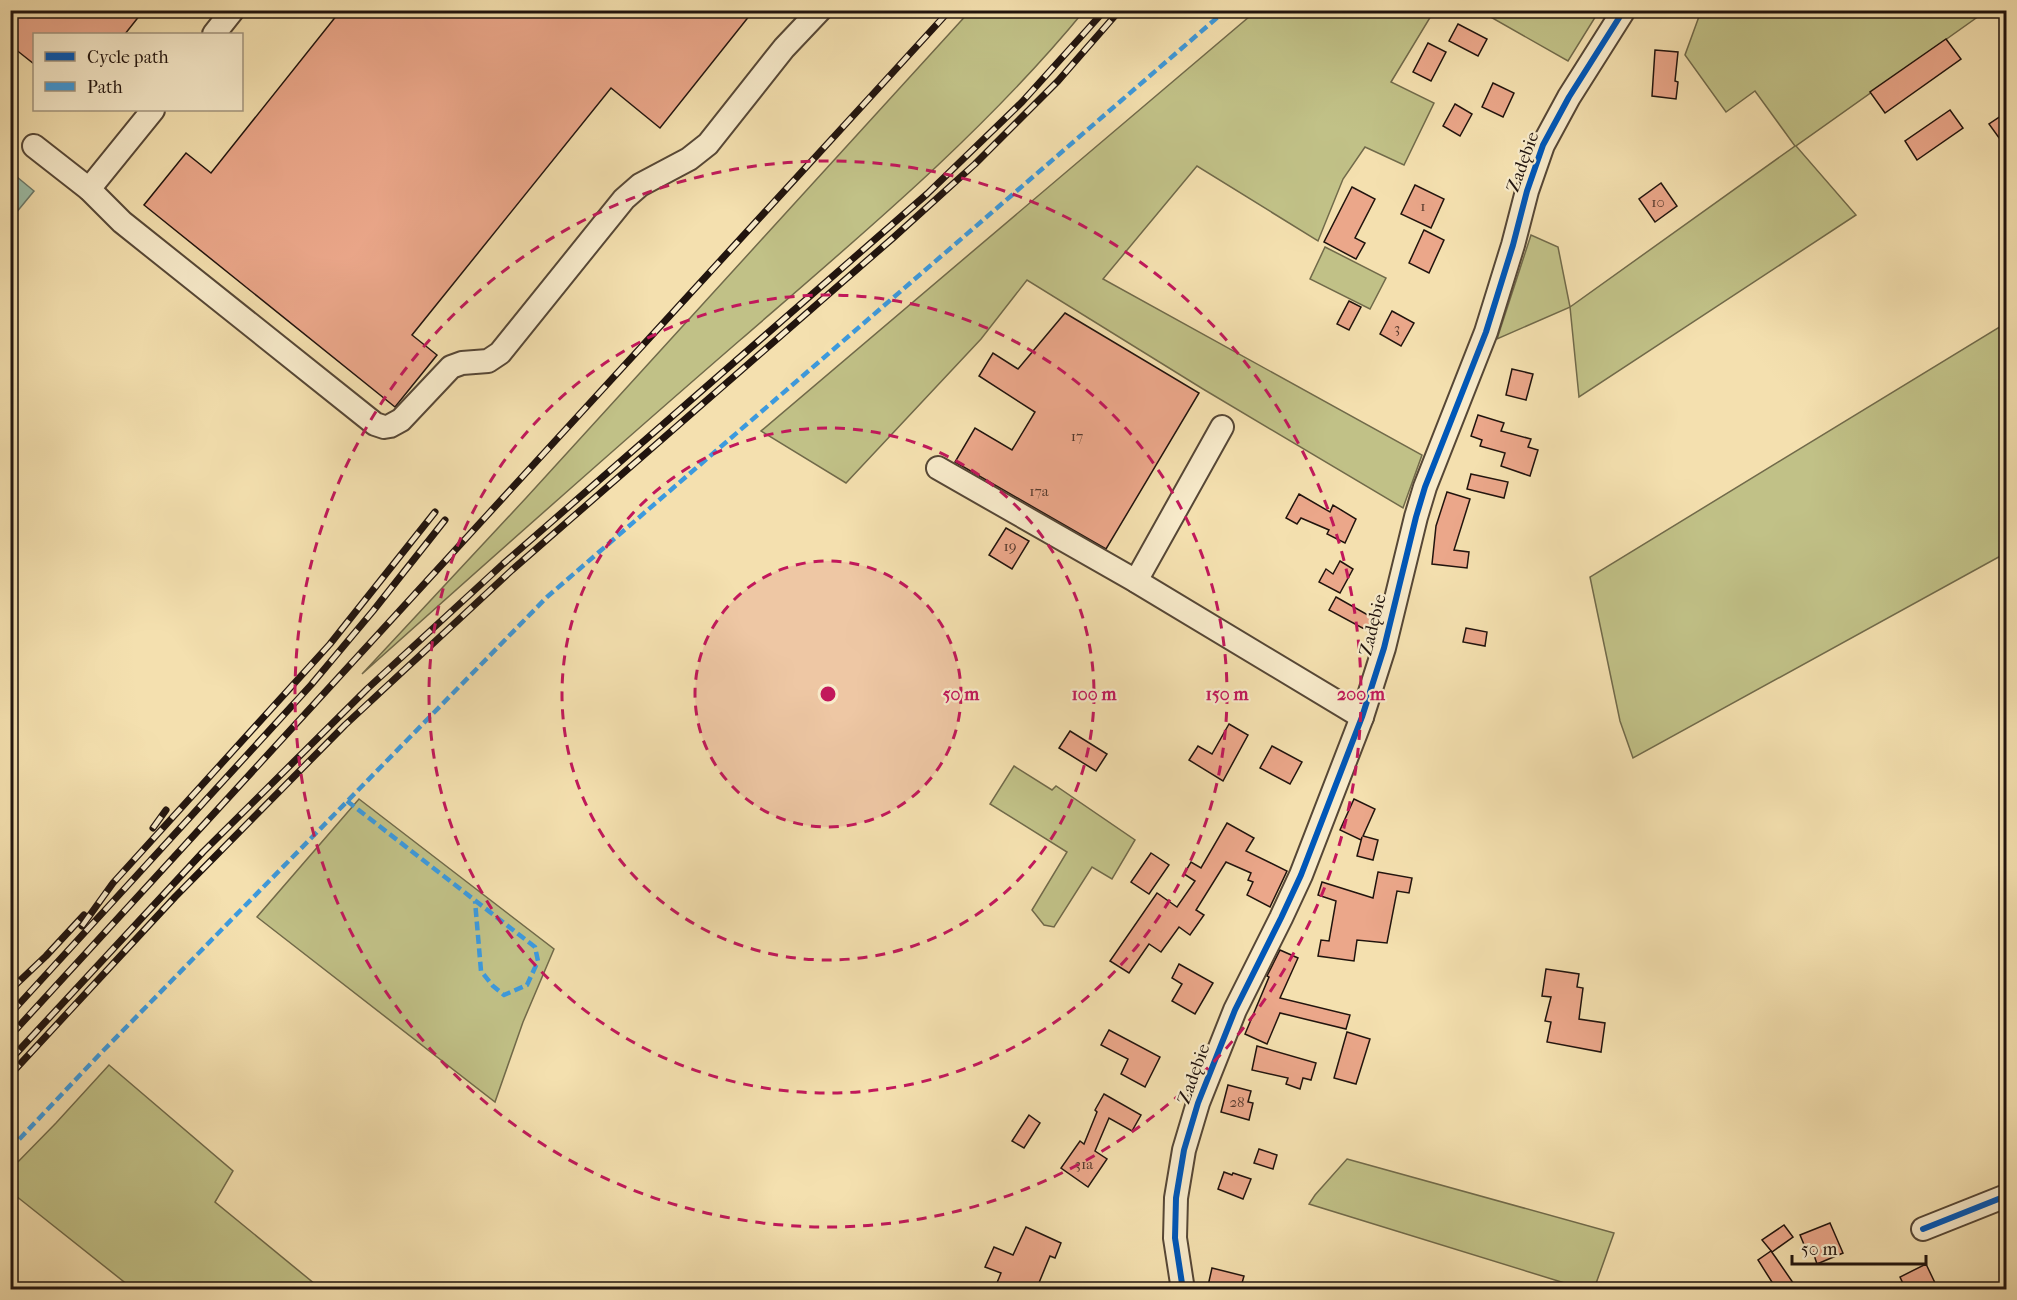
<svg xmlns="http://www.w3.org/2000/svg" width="2017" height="1300" font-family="'IM FELL French Canon',serif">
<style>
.green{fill:#c1c187;stroke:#716a4a;stroke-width:1.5}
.water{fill:#9cbda7;stroke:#6b796a;stroke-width:1.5}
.building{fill:#eba78a;stroke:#21140e;stroke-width:1.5}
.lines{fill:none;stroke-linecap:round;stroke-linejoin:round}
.minor-casing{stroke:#564736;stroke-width:26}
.minor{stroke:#f8ebcb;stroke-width:22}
.rail-casing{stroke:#21140e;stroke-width:7}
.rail{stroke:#f8ebcb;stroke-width:4.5;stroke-dasharray:14;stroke-linecap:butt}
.quiet{stroke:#3c9ade;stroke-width:4.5;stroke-dasharray:9 4.5;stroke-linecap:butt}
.cycleway-casing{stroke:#f8ebcb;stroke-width:10}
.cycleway{stroke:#0057b8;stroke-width:6}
.ring{fill:none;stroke:#c2185b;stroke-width:3;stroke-dasharray:10 8}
.labels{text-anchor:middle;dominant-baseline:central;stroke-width:4.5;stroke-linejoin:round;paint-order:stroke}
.number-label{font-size:15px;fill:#54392d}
.street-label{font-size:18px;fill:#21140e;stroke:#f8ebcb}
.centre{fill:#c2185b;stroke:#f8ebcb;stroke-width:3}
.ring-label{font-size:18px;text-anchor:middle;font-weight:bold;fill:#c2185b;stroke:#f8ebcb;stroke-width:4.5;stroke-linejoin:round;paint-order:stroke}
</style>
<rect width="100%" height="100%" fill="#f4e0af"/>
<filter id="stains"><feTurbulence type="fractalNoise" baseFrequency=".00333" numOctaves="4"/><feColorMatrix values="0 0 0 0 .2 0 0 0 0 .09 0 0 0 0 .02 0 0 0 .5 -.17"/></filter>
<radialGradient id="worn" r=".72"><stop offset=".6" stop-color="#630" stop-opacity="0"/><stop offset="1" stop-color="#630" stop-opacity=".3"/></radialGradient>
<g class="green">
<path d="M1860 10 1864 16 1872 10 1986 11 1796 146 1856 215 1579 397 1570 307 1497 339 1531 235 1558 247 1570 307 1795 146 1755 91 1726 112 1685 55 1701 11Z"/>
<path d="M970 11H1084C983 134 859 237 739 341 612 451 487 562 362 674L526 498Z"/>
<path d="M1256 11H1434L1391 82 1434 103 1404 165 1365 147 1343 179 1318 241 1197 166 1103 279 1422 455 1403 508 1203 389 1027 280 981 339 846 483 761 431Z"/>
<path d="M1480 11H1599L1568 61Z"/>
<path d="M1325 247 1386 278 1370 309 1310 279Z"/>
<path d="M2006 323V553L1633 758 1620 721 1590 577Z"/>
<path d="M1014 766 1052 790 1056 786 1135 840 1112 879 1092 867 1054 927 1044 925 1032 910 1067 852 990 804Z"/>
<path d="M359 799 554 949 523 1022 495 1102 257 917Z"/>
<path d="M109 1065 233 1171 215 1202 321 1289H133L11 1192V1169L56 1123Z"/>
<path d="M1347 1159 1614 1233 1594 1289H1584L1309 1204 1315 1195Z"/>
</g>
<path class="water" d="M11 172 34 191 11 219Z"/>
<g class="building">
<path d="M10 10H144L125 34H34V64L10 45Z"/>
<path d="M341 10H754L660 128 611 88 412 335 437 355 395 407 144 205 186 153 211 173Z"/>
<path d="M1458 24 1487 39 1478 56 1449 41Z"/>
<path d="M1946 39 1961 59 1885 113 1870 92Z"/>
<path d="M1428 43 1446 52 1431 81 1413 72Z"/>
<path d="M1655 50 1678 52 1675 81 1678 82 1676 99 1652 96Z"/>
<path d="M1493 83 1514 93 1503 117 1482 107Z"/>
<path d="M1455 104 1472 114 1460 136 1443 126Z"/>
<path d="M1950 110 1963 128 1917 160 1905 141Z"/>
<path d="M2007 112V149L1989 124Z"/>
<path d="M1661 183 1677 206 1655 222 1639 199Z"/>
<path d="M1415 185 1444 199 1431 228 1401 214Z"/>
<path d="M1352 187 1375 199 1355 238 1365 243 1356 259 1324 242Z"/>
<path d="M1424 230 1444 240 1429 273 1409 263Z"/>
<path d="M1349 301 1361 307 1349 330 1337 324Z"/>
<path d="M1392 311 1414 323 1401 346 1380 334Z"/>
<path d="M1065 313 1199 393 1106 549 955 462 975 428 1012 450 1035 412 979 376 993 353 1018 369Z"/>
<path d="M1512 369 1533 374 1526 400 1506 395Z"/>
<path d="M1478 415 1504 423 1501 431 1531 439 1528 447 1538 450 1530 476 1501 466 1505 453 1480 446 1482 440 1471 436Z"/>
<path d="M1471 474 1508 482 1504 498 1467 489Z"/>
<path d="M1447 492 1470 499 1454 550 1469 552 1467 568 1432 564 1436 526Z"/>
<path d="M1299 494 1330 512 1333 505 1356 519 1345 543 1327 534 1329 530 1301 518 1297 524 1286 518Z"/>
<path d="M1006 528 1029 541 1012 569 989 555Z"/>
<path d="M1340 561 1353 569 1340 593 1319 582 1326 569 1333 574Z"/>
<path d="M1336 597 1375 619 1368 631 1329 610Z"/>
<path d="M1466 628 1487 632 1485 646 1463 642Z"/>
<path d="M1229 724 1248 735 1223 781 1189 760 1198 746 1212 754Z"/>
<path d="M1070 731 1107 754 1096 771 1059 748Z"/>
<path d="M1272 746 1302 762 1290 784 1260 768Z"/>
<path d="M1354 799 1375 809 1363 836 1378 840 1373 860 1357 856 1362 837 1361 840 1340 830Z"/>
<path d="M1227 823 1254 838 1246 851 1287 871 1270 907 1247 895 1253 882 1248 880 1251 873 1226 862 1196 910 1204 915 1190 935 1179 927 1161 952 1149 944 1129 973 1110 961 1157 893 1177 907 1195 881 1184 874 1191 862 1201 868Z"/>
<path d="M1151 853 1169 865 1149 894 1131 882Z"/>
<path d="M1378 872 1412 878 1409 893 1397 891 1387 943 1357 940 1354 961 1318 956 1321 940 1329 941 1336 901 1318 895 1322 882 1373 898Z"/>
<path d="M1280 950 1298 958 1280 998 1350 1015 1346 1029 1280 1013 1267 1044 1245 1034 1269 977 1267 976Z"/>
<path d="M1179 964 1213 983 1195 1014 1172 1001 1182 984 1172 978Z"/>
<path d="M1546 969 1579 974 1577 987 1583 988 1579 1019 1605 1023 1601 1052 1547 1042 1551 1022 1545 1021 1551 997 1542 996Z"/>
<path d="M1109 1030 1160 1057 1145 1087 1121 1074 1128 1059 1101 1045Z"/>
<path d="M1347 1032 1370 1039 1356 1084 1334 1078Z"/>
<path d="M1257 1046 1316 1063 1311 1080 1303 1078 1300 1089 1286 1084 1288 1078 1252 1070Z"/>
<path d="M1228 1085 1251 1091 1248 1102 1253 1103 1249 1120 1221 1112Z"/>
<path d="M1104 1094 1141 1115 1132 1131 1109 1118 1095 1151 1107 1159 1088 1187 1061 1168 1080 1141 1084 1144 1097 1112 1095 1110Z"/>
<path d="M1029 1115 1040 1123 1024 1148 1012 1141Z"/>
<path d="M1259 1149 1277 1155 1273 1169 1254 1163Z"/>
<path d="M1224 1172 1232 1175 1233 1173 1251 1179 1243 1199 1218 1189Z"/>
<path d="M1830 1223 1843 1253 1817 1264 1813 1252 1808 1254 1800 1235Z"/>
<path d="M1784 1225 1793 1237 1772 1252 1762 1240Z"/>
<path d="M1026 1227 1061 1243 1055 1258 1050 1256 1036 1290H994L1001 1273 985 1267 994 1247 1013 1255Z"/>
<path d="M1771 1251 1776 1258 1798 1290H1777L1758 1260Z"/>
<path d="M1926 1264 1936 1285 1928 1290H1906L1900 1277Z"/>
<path d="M1212 1268 1244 1276 1240 1290H1207Z"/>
</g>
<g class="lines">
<g class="minor-casing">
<g id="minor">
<path d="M214 34 233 10"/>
<path d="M34 146 89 189 153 110"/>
<path d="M89 189 122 222 375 424 384 427 390 426 401 420 451 367 462 363 488 361 500 353 624 199 640 185 689 159 708 144 784 48 820 10"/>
<path d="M938 468 1136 581 1362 717"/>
<path d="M1136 581 1222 427"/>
<path d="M1923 1229 2006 1196"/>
<path d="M1183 1290 1175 1238 1176 1198 1184 1150 1198 1103 1235 1010 1281 918 1301 875 1362 717 1384 648 1416 517 1425 487 1486 332 1513 245 1527 191 1543 145 1569 97 1624 10"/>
</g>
</g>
<use href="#minor" class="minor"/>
<g class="rail-casing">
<g id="rail">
<path d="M153 828 166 810"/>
<path d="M82 926 113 883 330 644 435 512"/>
<path d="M10 990 46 956 84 915"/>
<path d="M10 1014 311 685 373 611 445 520"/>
<path d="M10 1036 950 10"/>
<path d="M10 1060 203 852 367 689 503 564 927 194 1022 102 1105 10"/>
<path d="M10 1075 175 897 345 725 512 570 893 238 975 164 1058 81 1120 10"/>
</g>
</g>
<use href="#rail" class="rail"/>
<g class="quiet">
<path d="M347 801 535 947 538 961 527 985 504 995 493 986 481 971 475 901"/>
<path d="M10 1149 98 1056 547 597 1226 10"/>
</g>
<g class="cycleway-casing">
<g id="cycleway">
<path d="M1923 1229 2006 1196"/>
<path d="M1183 1290 1175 1238 1176 1198 1184 1150 1198 1103 1235 1010 1281 918 1301 875 1362 717 1384 648 1416 517 1425 487 1486 332 1513 245 1527 191 1543 145 1569 97 1624 10"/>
</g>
</g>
<use href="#cycleway" class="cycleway"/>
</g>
<circle cx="828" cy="694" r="133" fill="#c2185b" fill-opacity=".12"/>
<g class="ring">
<circle cx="828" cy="694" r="133"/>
<circle cx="828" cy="694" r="266"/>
<circle cx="828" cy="694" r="399"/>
<circle cx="828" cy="694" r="533"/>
</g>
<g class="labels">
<g class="number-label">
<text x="1658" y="202">10</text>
<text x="1423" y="206">1</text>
<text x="1397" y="328">3</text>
<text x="1077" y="436">17</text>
<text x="1039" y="491">17a</text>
<text x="1010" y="546">19</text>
<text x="1237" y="1102">28</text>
<text x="1084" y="1164">31a</text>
</g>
<g class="street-label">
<text transform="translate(1523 162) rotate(-70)">Zadębie</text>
<text transform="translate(1373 625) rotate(-76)">Zadębie</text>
<text transform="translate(1194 1074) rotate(-70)">Zadębie</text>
</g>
</g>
<circle cx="828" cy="694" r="9" class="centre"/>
<g class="ring-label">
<text x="961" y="700">50 m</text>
<text x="1094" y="700">100 m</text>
<text x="1227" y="700">150 m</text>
<text x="1361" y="700">200 m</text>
</g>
<rect width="2017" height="1300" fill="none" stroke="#f4e0af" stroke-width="36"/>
<rect x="12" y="12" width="1993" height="1276" fill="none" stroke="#21140e" stroke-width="3"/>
<rect x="18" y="18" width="1981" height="1264" fill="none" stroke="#21140e" stroke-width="1.5"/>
<rect x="33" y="33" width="210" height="78" fill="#f8ebcb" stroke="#a2957f" stroke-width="1.5"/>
<rect x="45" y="52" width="30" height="9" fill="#0057b8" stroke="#a2957f" stroke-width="1.5"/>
<text x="87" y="63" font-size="18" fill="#21140e">Cycle path</text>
<rect x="45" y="82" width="30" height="9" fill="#3c9ade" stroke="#a2957f" stroke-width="1.5"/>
<text x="87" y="93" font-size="18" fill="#21140e">Path</text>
<path d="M1792 1255v9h134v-9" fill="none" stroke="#21140e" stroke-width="3"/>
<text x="1801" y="1255" font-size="18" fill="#21140e" stroke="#f8ebcb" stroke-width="4.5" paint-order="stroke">50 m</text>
<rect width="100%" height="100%" filter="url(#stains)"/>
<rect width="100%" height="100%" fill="url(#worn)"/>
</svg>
